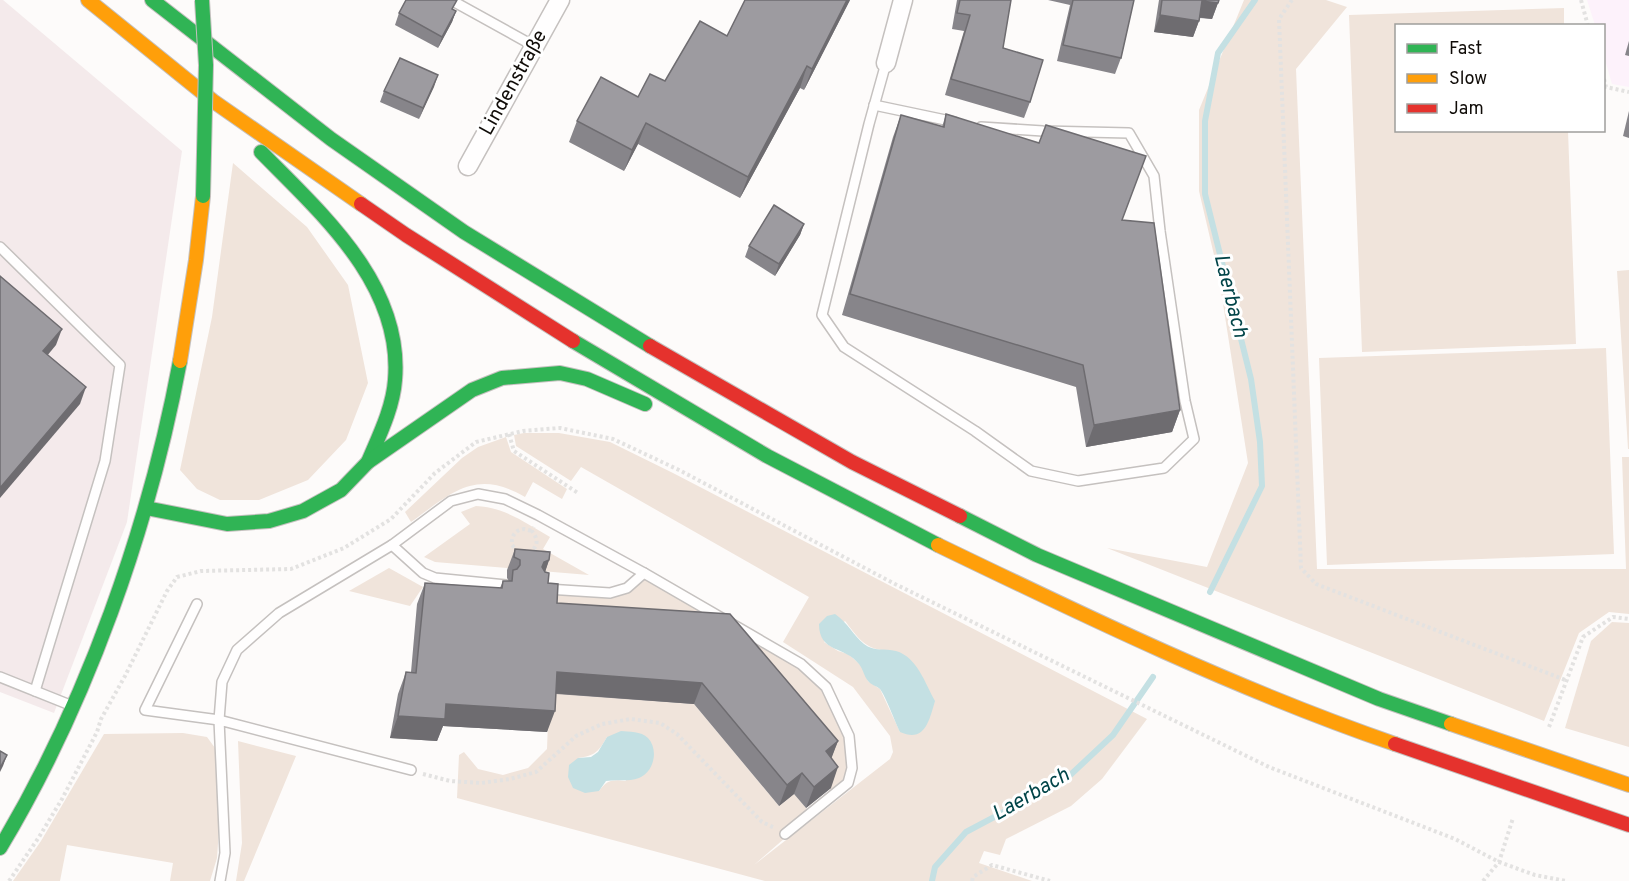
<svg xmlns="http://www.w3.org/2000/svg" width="1629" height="881" font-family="Overpass,sans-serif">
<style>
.industrial{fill:#f4eaeb}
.education{fill:#fdf2fb}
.green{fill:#f0e4db;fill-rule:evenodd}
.water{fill:#c4e0e3}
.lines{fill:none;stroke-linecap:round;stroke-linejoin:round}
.stream{stroke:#c4e0e3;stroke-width:6}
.lane-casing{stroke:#c5c1bf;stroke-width:12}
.street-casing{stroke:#c5c1bf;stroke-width:21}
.fast-casing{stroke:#c5c1bf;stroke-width:16}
.slow-casing{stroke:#c5c1bf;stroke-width:16}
.jam-casing{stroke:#c5c1bf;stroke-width:16}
.path{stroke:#e3e2e1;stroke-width:4;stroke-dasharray:3 3;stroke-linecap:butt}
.lane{stroke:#fffefe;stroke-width:9}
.street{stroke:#fffefe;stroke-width:18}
.fast{stroke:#30b455;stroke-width:14}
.slow{stroke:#ff9f0a;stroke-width:14}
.jam{stroke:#e5322d;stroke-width:14}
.fast-bridge-casing{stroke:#c5c1bf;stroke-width:16;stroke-linecap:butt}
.fast-bridge{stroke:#30b455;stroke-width:14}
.wall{fill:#87858a}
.shaded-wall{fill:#6e6c70}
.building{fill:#9d9ba0;stroke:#6e6c70;stroke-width:1.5}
.labels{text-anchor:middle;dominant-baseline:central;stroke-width:6;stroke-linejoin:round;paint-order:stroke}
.street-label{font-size:20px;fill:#100c08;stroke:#fff}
.water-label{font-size:21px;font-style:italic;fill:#014448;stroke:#fff}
</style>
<rect width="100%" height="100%" fill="#fdfbfa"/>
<path class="industrial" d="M0 0H3L182 151 127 522 54 713 0 692Z"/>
<path class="education" d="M1587 0H1629V87L1612 84 1604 56V26L1595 25Z"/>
<g class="green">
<path d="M1244 0H1326L1347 7 1296 69 1317 569H1626L1622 457H1629V614L1609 612 1579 633 1544 721 1107 548 1207 567 1248 463 1218 272 1199 191V110Z"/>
<path d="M1564 8V25L1396 26V130L1568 131 1576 344 1362 352 1349 15Z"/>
<path d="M233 163 307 227 348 285 368 383 346 440 308 480 259 500H220L197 489 180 470 212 317Z"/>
<path d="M1629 270V449H1628L1617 271Z"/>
<path d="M1606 348 1614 554 1327 565 1319 358Z"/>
<path d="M524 433H559L610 442 673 473 1147 719 1102 779 1071 806 1006 839 1000 855 984 851 979 863 1032 881H765L457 798 459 755 464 752 478 769 503 775 528 768 547 749 549 693 694 704 779 806 794 794 807 809 831 789 818 773 829 763 549 624 541 588 610 593 627 588 644 573 801 664 826 687 849 736 848 783 754 865 890 759 893 752 890 736 853 687 783 642 809 597 581 467 571 481 516 446 514 435ZM845 621C856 635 863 647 881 650L900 732 880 689 868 681 861 665 848 654 838 651 824 642ZM607 737 626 781C612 779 607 780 599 791L578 758C595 756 599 751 607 737Z"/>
<path d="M506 437 511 452 567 489 562 499 533 482 525 497C475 468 452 493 411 522L405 512 462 458 478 447Z"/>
<path d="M476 506C504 507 526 523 550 537L543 549 589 575 435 562 424 557 470 524 461 512Z"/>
<path d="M389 568 423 587 410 606 349 591Z"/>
<path d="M1612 622 1629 623V747L1565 728 1591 641Z"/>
<path d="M183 733 207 737 215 748 219 829 217 858 210 881H170L173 863 67 845 60 881H13L41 841 104 734Z"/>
<path d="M238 741 296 756 244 881H236L242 843Z"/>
</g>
<g class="water">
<path d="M835 614C848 623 853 635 864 644 874 652 885 648 896 651 917 657 925 683 935 701 929 721 925 743 900 732 895 722 886 697 880 689 877 686 871 685 868 681 864 676 863 669 859 664 845 646 819 653 819 624L827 616Z"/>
<path d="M621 731C629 732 641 731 648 738 659 750 654 772 639 778 628 782 617 779 606 781L599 791 585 793 573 788 568 777 569 765 578 758 591 757 598 752 607 737Z"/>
</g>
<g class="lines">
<g class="stream">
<path d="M1210 592 1262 486 1260 442 1251 379 1205 194V121L1218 53 1255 0"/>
<path d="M932 881 935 867 966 832 1066 779 1113 735 1153 677"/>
</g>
<g class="lane-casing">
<g id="lane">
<path d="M451 0 534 46"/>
<path d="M886 63 869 124 822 315 844 347 975 431 1031 471 1078 481 1164 468 1194 439 1185 401 1160 231 1154 176 1129 133 1043 131 981 127"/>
<path d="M874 105 955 122"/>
<path d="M0 247 120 365 105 461 35 691"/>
<path d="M392 545 423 573 435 578 506 585"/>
<path d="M547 589 610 593 627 588 644 573"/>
<path d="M197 604 145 710 219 720 222 682 237 650 279 613 392 545 451 501 478 494 505 499 538 515 644 573 801 664 826 687 849 736 852 768 848 783 785 834"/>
<path d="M0 677 70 705"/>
<path d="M220 881 225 853 219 720 411 770"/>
</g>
</g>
<g class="street-casing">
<g id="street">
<path d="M886 63 903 0"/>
<path d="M468 166 560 0"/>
</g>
</g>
<g class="fast-casing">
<g id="fast">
<path d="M152 0 331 139 464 232 650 346"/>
<path d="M261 152C322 214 403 285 395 380 393 408 379 436 368 462"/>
<path d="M573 341 767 456 938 545"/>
<path d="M146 508 227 524 269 521 303 511 341 490 368 462 472 390 502 378 560 373 587 379 645 404"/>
<path d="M960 516 1037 555 1379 699 1451 724"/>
<path d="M0 848C87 703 149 527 180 361"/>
</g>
</g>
<g class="slow-casing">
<g id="slow">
<path d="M88 0 213 101 361 204"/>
<path d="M180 361 196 260 203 196"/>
<path d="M938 545C1087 617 1238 690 1395 744"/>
<path d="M1451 724 1629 785"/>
</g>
</g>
<g class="jam-casing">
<g id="jam">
<path d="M361 204 406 235 573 341"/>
<path d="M650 346 852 462 960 516"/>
<path d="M1395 744 1629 825"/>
</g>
</g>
<g class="path">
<path d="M1292 0 1279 19 1301 568 1316 584 1568 681"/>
<path d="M1581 0 1588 26"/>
<path d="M1604 79 1606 87 1629 92"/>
<path d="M509 434 514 451 578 493"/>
<path d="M518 552 512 545C511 536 515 530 524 529L532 531"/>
<path d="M529 553C538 547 539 540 532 531L534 527"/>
<path d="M1549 727 1583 637 1613 617 1629 619"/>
<path d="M423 774 450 781 481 783 510 779 536 772 576 736 602 724 631 719 660 723 677 734 762 822 775 828"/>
<path d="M9 881 39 837 62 799 97 732 101 719 125 676 167 591 177 577 201 571 291 569 344 548 391 519 435 473 476 442 523 431 560 428 613 439 679 470 895 584 1269 767 1455 839 1499 862 1535 875 1566 881"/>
<path d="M972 881 973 877 992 865 1050 881"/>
<path d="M1483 881 1499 862 1513 818"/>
</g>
<use href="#lane" class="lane"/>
<use href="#street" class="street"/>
<use href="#fast" class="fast"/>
<use href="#slow" class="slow"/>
<use href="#jam" class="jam"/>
<g class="fast-bridge-casing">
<path id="fast-bridge" d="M202 0 206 65 203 196"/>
</g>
<use href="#fast-bridge" class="fast-bridge"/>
</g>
<g class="wall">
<path d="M850 0 804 90 800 88 740 198 638 144 624 171 569 142 577 121 638 97 665 81 727 36Z"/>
<path d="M957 0H1011L1003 48 1030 102 1024 118 945 95 964 31 952 29Z"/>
<path d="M1048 0H1134L1121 58 1115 74 1057 61 1070 5Z"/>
<path d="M1159 0H1219L1212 19 1200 18 1193 37 1154 32Z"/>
<path d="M454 10 456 11 452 22 438 48 395 25 399 13Z"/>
<path d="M1629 41V56L1625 55Z"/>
<path d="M438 75 419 119 380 102 384 91Z"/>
<path d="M1629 111V138L1623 136Z"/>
<path d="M946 114 1122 220 1180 410 1172 432 1086 447 1076 387 842 315 893 137 901 115 942 127Z"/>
<path d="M804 224 800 235 775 276 745 257 749 246Z"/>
<path d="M515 549 549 560 545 572 548 583 557 603 838 741 831 758V788L806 808 794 794 779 806 694 704 556 694 547 732 443 726 437 741 390 738 398 694 406 672H411L417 604 425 583 500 588 503 581H509L507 578V570Z"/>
</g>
<g class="shaded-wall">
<path d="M847 0H850L804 90 812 69Z"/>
<path d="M1202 1 1218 3 1212 19 1196 17Z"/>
<path d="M456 11 452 22 438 48 442 37Z"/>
<path d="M1160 15 1199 21 1193 37 1154 32Z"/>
<path d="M807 66 800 88 740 198 748 177Z"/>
<path d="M438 75 434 87 419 119 423 108Z"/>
<path d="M646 123 638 144 624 171 632 150Z"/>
<path d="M804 224 800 235 775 276 779 264Z"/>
<path d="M62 329 56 345 37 368 43 351Z"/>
<path d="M86 387 80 404 0 498V488Z"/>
<path d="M1180 410 1172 432 1086 447 1094 425Z"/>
<path d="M549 560 542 581 536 584 544 562Z"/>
<path d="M557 672 702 683 694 704 549 693Z"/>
<path d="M446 704 555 711 547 732 443 726 437 741 390 738 398 716Z"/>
<path d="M838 741 830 762 826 751Z"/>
<path d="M7 755 3 766 0 772V768Z"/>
<path d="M838 767 831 788 806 808 814 787Z"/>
<path d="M802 773 794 794 779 806 787 785Z"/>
</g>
<g class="building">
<path d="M406 0H457L452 9 456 11 442 37 399 13Z"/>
<path d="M745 0H847L812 69 807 66 748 177 646 123 632 150 577 121 601 77 638 97 650 74 665 81 700 21 727 36Z"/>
<path d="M960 0H1011L1003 48 1043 60 1030 102 951 79 970 15 957 13Z"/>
<path d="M1073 0H1134L1121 58 1063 45Z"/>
<path d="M1162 0H1219L1218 3 1202 1 1199 21 1160 15Z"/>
<path d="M400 58 438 75 423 108 384 91Z"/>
<path d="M946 114 1039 143 1046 125 1146 156 1122 220 1154 223 1180 410 1094 425 1083 365 850 294 901 115 944 127Z"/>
<path d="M774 205 804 224 779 264 749 246Z"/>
<path d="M0 276 62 329 43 351 86 387 0 488Z"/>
<path d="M515 549 550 552 549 560 544 562 542 567 545 572 549 573 548 583 558 584 557 603 730 614 838 741 826 751 838 767 814 787 802 773 787 785 702 683 557 672 555 711 446 704 445 719 398 716 406 672 416 673 425 583 502 588 503 581H512L513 570 517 569 520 565V560L514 557Z"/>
<path d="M0 751 7 755 0 768Z"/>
</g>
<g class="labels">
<g class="street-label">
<text transform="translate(514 83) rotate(-61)">Lindenstraße</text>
</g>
<g class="water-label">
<text transform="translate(1230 296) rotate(76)">Laerbach</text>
<text transform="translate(1031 795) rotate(-30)">Laerbach</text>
</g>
</g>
<rect x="1395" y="24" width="210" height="108" fill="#ffffff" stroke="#9f9e9c" stroke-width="1.5"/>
<rect x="1407" y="44" width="30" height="9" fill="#30b455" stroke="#9f9e9c" stroke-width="1.5"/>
<text x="1449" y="54" font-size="18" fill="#100c08">Fast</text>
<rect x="1407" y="74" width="30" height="9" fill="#ff9f0a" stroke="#9f9e9c" stroke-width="1.5"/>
<text x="1449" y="84" font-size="18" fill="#100c08">Slow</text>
<rect x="1407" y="104" width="30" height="9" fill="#e5322d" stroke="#9f9e9c" stroke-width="1.5"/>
<text x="1449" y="114" font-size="18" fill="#100c08">Jam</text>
</svg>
